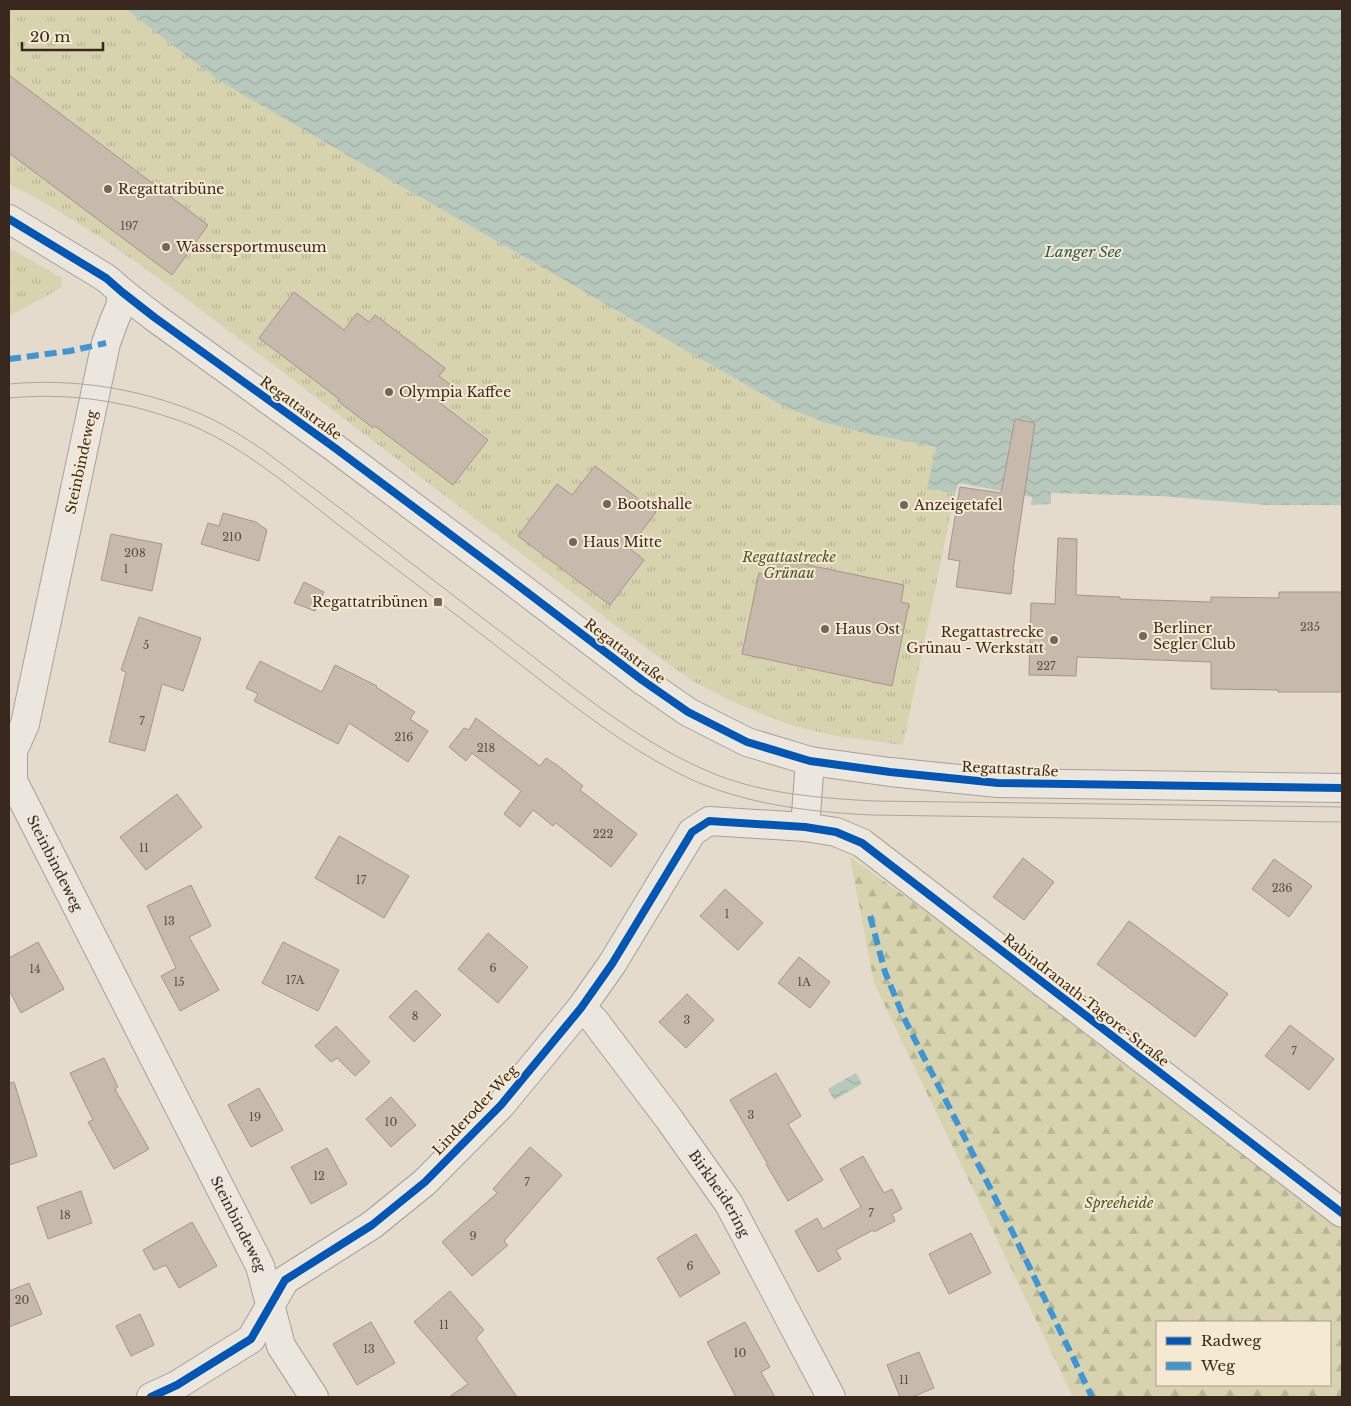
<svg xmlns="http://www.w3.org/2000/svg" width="1351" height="1406" font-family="'Libre Baskerville',serif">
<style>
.grass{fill:url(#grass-tufts)}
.forest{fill:url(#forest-firs);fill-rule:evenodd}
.water{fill:url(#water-waves)}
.building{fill:#c8b9ad;stroke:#a4968b}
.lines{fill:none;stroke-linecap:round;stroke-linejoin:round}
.minor-casing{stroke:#a9a096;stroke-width:30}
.minor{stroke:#ece7de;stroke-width:28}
.tram{stroke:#aba59e;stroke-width:1}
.quiet{stroke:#3e96d5;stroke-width:6;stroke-dasharray:12 6;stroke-linecap:butt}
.cycleway-casing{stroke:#f6e9d2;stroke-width:11}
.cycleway{stroke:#0057b8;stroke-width:8}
.poi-dot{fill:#74675a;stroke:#f6e9d2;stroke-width:2}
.labels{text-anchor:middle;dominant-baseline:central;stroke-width:4;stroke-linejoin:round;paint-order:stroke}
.number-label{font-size:11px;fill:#5c4c41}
.poi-label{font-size:14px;fill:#38281d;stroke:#f6e9d2;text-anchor:start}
.street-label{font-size:14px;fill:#38281d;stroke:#f6e9d2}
.park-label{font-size:14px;font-style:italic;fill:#4c5524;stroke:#f6e9d2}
.water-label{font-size:15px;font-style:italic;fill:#2c5852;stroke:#f6e9d2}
</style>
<defs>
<pattern id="grass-tufts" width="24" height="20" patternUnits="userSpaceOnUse" patternTransform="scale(1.25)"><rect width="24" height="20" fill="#d6d3ae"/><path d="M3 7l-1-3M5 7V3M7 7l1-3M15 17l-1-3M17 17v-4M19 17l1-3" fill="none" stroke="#b8b595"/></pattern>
<pattern id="forest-firs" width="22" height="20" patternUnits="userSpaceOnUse" patternTransform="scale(1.25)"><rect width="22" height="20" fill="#d6d3ae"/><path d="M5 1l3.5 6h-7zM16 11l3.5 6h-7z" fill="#b8b595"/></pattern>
<pattern id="water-waves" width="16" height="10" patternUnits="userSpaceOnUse" patternTransform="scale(1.25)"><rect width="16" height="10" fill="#b7c9bd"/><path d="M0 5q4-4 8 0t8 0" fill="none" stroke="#9eada2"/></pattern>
</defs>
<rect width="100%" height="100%" fill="#e4dbcc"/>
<g class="grass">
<path d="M9 9H128L262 106 781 405 823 422 863 433 936 447V491L955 493 903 745 837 736 794 726 762 714 729 700 693 681 671 666 611 622 175 290 105 240 42 201 9 184Z"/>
<path d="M9 248 62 278 61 288 9 316Z"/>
</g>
<path class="forest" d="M850 857 1342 1209V1397H1073L874 983ZM1157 1322H1330V1385H1157Z"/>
<g class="water">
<path d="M126 9H1342V505H1267L1159 496 1051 493V504L1031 505 1032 497 959 483 955 493 927 489 936 447 863 433 823 422 781 405 262 106 220 81Z"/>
<path d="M856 1073 862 1084 834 1100 828 1089Z"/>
</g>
<g class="building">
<path d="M9 75 208 225 172 275 9 153Z"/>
<path d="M294 292 344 330 357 313 369 322 375 315 445 368 439 376 452 386 439 402 488 440 453 485 375 426 373 428 338 401 339 399 259 338Z"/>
<path d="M1015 419 1035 423 1013 570H1014L1011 594 956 587 960 561 948 559 960 487 1001 493Z"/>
<path d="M595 466 656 512 629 548 644 560 610 605 518 536 557 484 572 495Z"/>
<path d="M223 513 256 522 267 530 259 561 201 544 208 523 219 526Z"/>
<path d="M111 534 162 544 152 591 101 580Z"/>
<path d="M1058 538 1077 539 1076 595 1120 597V599L1211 602V597L1279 598V592H1342V692H1278V690L1211 689V662L1077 657 1076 676 1029 675 1031 603 1055 604Z"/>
<path d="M770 557 904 585 901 602 909 604 892 686 742 654 759 573 766 575Z"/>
<path d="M304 582 324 592 315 611 294 603Z"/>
<path d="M139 617 201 638 183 691 162 684 145 751 109 742 126 672 121 670Z"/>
<path d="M260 661 322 692 335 665 377 686 376 687 415 712 410 719 428 731 408 762 349 723 338 744 254 701 258 694 246 688Z"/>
<path d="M476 718 540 766 546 758 557 765 583 786 580 790 637 834 611 867 556 823 553 826 533 810 520 827 504 814 521 791 472 753 466 761 449 747 464 728 469 730Z"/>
<path d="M177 794 202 827 146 870 120 837Z"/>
<path d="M339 836 409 876 384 918 315 878Z"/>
<path d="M1023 858 1054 882 1024 920 993 897Z"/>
<path d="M1274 859 1312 886 1289 917 1252 889Z"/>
<path d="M191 885 211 926 189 937 219 990 180 1011 161 976 176 968 147 906Z"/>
<path d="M725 889 763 923 738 950 700 916Z"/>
<path d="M1129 921 1228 994 1195 1037 1097 964Z"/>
<path d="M488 933 528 967 498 1003 458 969Z"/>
<path d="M38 942 64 989 21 1013 9 990V958Z"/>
<path d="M283 942 339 970 318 1011 262 983Z"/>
<path d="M799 957 830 982 810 1008 778 983Z"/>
<path d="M416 990 441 1015 414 1042 389 1017Z"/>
<path d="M687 994 714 1020 686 1048 659 1022Z"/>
<path d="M1290 1025 1334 1059 1309 1090 1265 1056Z"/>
<path d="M336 1026 370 1062 355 1076 337 1058 331 1062 315 1046Z"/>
<path d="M104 1058 118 1087 115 1089 149 1149 114 1169 88 1122 93 1120 70 1073Z"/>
<path d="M776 1073 801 1116 788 1124 823 1180 788 1201 766 1164 767 1163 730 1100Z"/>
<path d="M14 1082 37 1156 9 1165V1083Z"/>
<path d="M259 1088 283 1130 251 1147 228 1105Z"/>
<path d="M391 1097 416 1125 391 1147 366 1119Z"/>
<path d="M530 1147 562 1175 504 1241 508 1245 472 1276 442 1242 497 1193 493 1189Z"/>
<path d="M327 1148 347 1184 311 1204 291 1167Z"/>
<path d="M863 1156 884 1193 892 1189 902 1209 892 1214 895 1221 874 1232 873 1230 836 1250 841 1259 818 1272 795 1231 817 1218 823 1229 861 1207 840 1169Z"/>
<path d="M81 1191 92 1223 48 1239 37 1207Z"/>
<path d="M192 1222 217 1266 179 1288 166 1265 154 1270 143 1250Z"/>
<path d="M971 1233 991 1273 949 1294 929 1254Z"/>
<path d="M696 1234 720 1273 680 1297 657 1258Z"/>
<path d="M29 1283 42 1314 9 1327V1291Z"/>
<path d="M450 1291 484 1330 476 1338 517 1397H449L468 1384 414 1322Z"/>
<path d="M140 1314 154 1345 131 1356 116 1326Z"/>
<path d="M371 1322 395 1363 357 1385 333 1344Z"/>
<path d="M745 1322 770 1367 761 1372 775 1397H736L707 1342Z"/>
<path d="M919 1352 934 1388 912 1397H900L887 1365Z"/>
</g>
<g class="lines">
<g class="minor-casing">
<g id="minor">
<path d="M9 219 106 278 122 292 154 317 335 448 503 574 642 680 688 712 747 742 810 761 890 772 998 783 1342 788"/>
<path id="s1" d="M122 292 120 307 114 321 106 343 25 724 13 751V781L260 1266 281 1346 314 1397"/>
<path d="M805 827 810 761"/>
<path id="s2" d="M581 1008 594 1020 669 1119 729 1204 831 1397"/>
<path d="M151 1397 177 1385 251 1339 285 1280 372 1225 425 1182 501 1105 581 1008 612 964 692 832 709 821 805 827 836 832 862 843 1342 1213"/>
</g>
</g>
<use href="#minor" class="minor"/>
<g class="tram">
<path d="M9 384C72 378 137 388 196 412 221 422 244 437 266 452 351 516 434 581 518 645 581 693 642 745 717 775 766 794 820 798 873 801L1342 807"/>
<path d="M9 398C62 393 114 399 165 416 174 419 184 422 193 426 246 449 291 488 336 523 396 569 457 615 517 662 570 703 623 746 684 776 742 804 808 812 872 815L1342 822"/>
</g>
<g class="quiet">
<path d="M9 359 70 351 106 343"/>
<path d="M870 916 885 972 904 1018 1013 1233 1092 1397"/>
</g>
<g class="cycleway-casing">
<g id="cycleway">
<path d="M9 219 106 278 122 292 154 317 335 448 503 574 642 680 688 712 747 742 810 761 890 772 998 783 1342 788"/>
<path d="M151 1397 177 1385 251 1339 285 1280 372 1225 425 1182 501 1105 581 1008 612 964 692 832 709 821 805 827 836 832 862 843 1342 1213"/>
</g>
</g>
<use href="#cycleway" class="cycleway"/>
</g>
<g class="poi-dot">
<circle cx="108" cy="189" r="5"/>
<circle cx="166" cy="247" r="5"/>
<circle cx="389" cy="392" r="5"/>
<circle cx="607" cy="504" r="5"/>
<circle cx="904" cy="505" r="5"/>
<circle cx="573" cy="542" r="5"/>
<rect x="433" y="597" width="10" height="10" rx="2.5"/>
<circle cx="825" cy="629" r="5"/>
<circle cx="1143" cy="636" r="5"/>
<circle cx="1054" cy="640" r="5"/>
</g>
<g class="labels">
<g class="number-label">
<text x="129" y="226">197</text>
<text x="232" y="537">210</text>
<text x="135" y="553">208</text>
<text x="126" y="569">1</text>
<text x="1310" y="627">235</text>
<text x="146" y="645">5</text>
<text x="1046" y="666">227</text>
<text x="142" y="721">7</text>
<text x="404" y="737">216</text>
<text x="486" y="748">218</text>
<text x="603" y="834">222</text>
<text x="144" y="848">11</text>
<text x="361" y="880">17</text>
<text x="1282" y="888">236</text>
<text x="727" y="914">1</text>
<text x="169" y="921">13</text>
<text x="493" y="968">6</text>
<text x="35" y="969">14</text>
<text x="295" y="980">17A</text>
<text x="179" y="982">15</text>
<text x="804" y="982">1A</text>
<text x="415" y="1016">8</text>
<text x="687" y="1020">3</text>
<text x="1294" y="1051">7</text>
<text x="751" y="1115">3</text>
<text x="255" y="1117">19</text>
<text x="391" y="1122">10</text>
<text x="319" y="1176">12</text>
<text x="527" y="1182">7</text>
<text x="871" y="1213">7</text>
<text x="65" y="1215">18</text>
<text x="473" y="1236">9</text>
<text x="690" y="1266">6</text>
<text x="22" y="1300">20</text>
<text x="444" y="1325">11</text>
<text x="369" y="1349">13</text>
<text x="740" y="1353">10</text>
<text x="904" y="1380">11</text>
</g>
<g class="poi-label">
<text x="118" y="189">Regattatribüne</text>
<text x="176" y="247">Wassersportmuseum</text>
<text x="399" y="392">Olympia Kaffee</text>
<text x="617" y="504">Bootshalle</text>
<text x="914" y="505">Anzeigetafel</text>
<text x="583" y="542">Haus Mitte</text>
<text x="428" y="602" text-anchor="end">Regattatribünen</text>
<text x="1153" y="628">Berliner<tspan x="1153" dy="16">Segler Club</tspan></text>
<text x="835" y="629">Haus Ost</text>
<text x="1044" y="632" text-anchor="end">Regattastrecke<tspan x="1044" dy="16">Grünau - Werkstatt</tspan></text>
</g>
<g class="street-label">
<text transform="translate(301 408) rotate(36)">Regattastraße</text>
<text transform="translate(81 462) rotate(-78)">Steinbindeweg</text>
<text transform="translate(625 651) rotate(37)">Regattastraße</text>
<text transform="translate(1010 769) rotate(3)">Regattastraße</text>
<text stroke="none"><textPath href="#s1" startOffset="595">Steinbindeweg</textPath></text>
<text transform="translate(1086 1000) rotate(38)">Rabindranath-Tagore-Straße</text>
<text transform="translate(475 1110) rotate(-47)">Linderoder Weg</text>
<text stroke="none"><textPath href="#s2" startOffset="232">Birkheidering</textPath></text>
<text stroke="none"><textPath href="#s1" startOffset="1000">Steinbindeweg</textPath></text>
</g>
<g class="park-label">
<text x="789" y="557">Regattastrecke<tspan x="789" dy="16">Grünau</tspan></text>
<text x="1119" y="1203">Spreeheide</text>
</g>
<g class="water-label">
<text x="1083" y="251">Langer See</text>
</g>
</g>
<rect width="1351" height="1406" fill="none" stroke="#38281d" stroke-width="20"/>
<rect x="1156" y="1321" width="175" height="65" fill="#f6e9d2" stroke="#aa9c8a"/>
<rect x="1166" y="1337" width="25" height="8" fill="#0057b8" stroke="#aa9c8a"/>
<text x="1201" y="1346" font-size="15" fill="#38281d">Radweg</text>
<rect x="1166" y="1362" width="25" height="8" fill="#3e96d5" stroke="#aa9c8a"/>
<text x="1201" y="1371" font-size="15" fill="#38281d">Weg</text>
<path d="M22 42v8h81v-8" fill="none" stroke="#38281d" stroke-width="2.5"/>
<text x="30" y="42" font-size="15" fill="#38281d" stroke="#f6e9d2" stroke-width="4" paint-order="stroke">20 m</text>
</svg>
